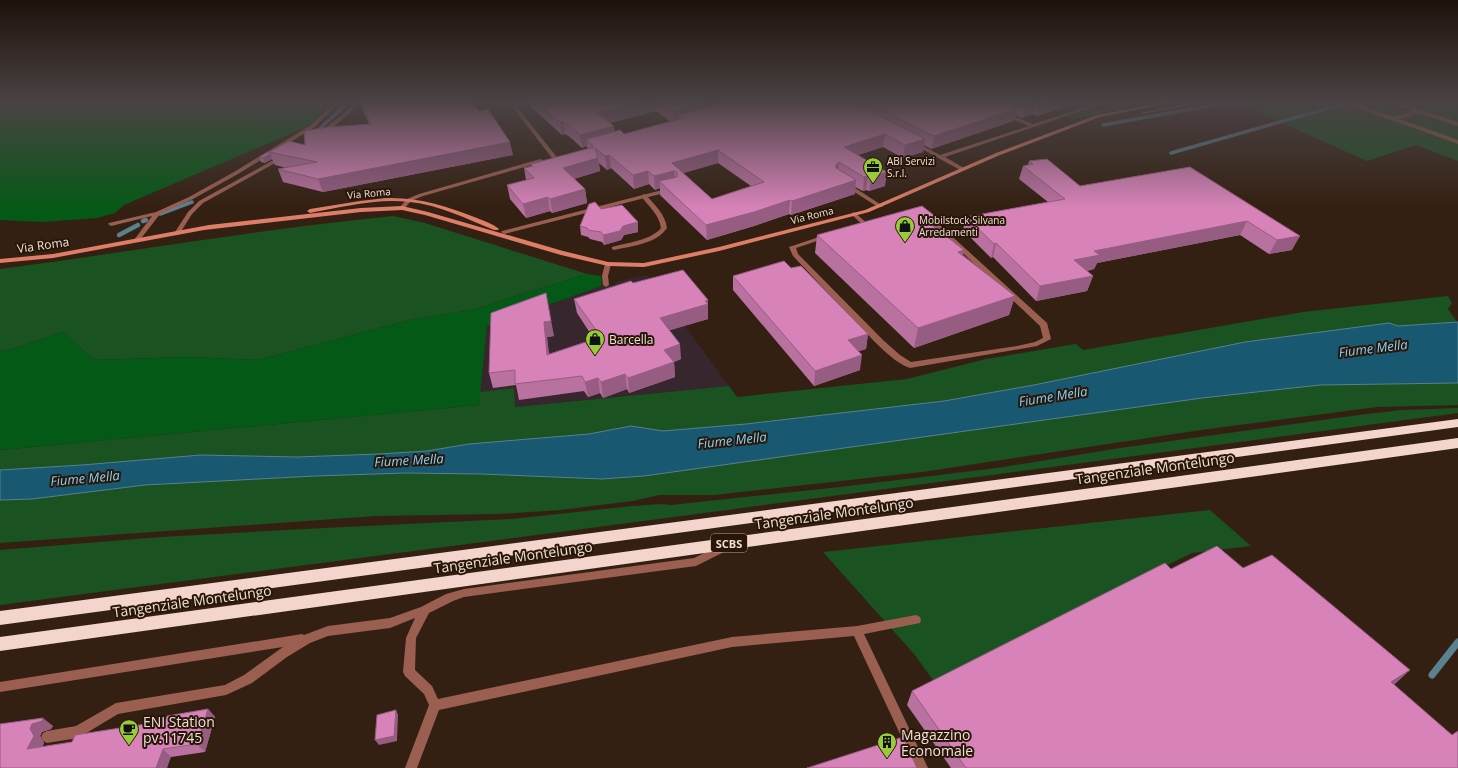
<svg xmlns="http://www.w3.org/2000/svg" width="1458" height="768" font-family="'Open Sans',sans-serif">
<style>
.commercial{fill:#38262e}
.green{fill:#1a5221}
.forest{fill:#055917}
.water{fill:#195871;stroke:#598190}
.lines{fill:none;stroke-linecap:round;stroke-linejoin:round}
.stream-far2{stroke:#598190;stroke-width:3.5}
.stream-far1{stroke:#598190;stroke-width:4.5}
.stream{stroke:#598190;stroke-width:7}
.lane{fill:#9b5f51;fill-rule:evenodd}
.street{fill:#9b5f51;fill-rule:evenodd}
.secondary{fill:#df7e68;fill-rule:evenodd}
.highway{fill:#f4d5ce;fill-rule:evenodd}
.wall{fill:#b9719f;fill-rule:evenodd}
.shaded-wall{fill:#965c82}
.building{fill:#d783b9;stroke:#965c82;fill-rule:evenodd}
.labels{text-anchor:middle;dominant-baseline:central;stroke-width:4;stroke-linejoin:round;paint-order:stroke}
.far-poi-label{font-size:10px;fill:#efe1d8;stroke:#291609;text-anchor:start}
.far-street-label{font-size:10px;fill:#efe1d8;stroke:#291609}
.shield{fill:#291609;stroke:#b4a49a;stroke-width:1}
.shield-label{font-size:11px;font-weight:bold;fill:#efe1d8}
.street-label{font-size:12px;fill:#efe1d8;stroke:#291609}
.poi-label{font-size:12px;fill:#efe1d8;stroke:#291609;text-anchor:start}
.water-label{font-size:13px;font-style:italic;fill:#85d4f7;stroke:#291609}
.near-street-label{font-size:14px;fill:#efe1d8;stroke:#291609}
.near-poi-label{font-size:14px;fill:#efe1d8;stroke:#291609;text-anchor:start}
</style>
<rect width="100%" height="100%" fill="#342012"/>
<path class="commercial" d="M647 275 729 386 514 407V388L480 392 487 326 602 286 615 285 616 282Z"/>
<g class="green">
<path d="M1129 101H1165L1073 119 1067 117 1094 108 1101 111Z"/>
<path d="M1233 101H1340L1405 124 1407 127 1415 123 1398 119 1420 112 1458 125V161L1416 145 1367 161Z"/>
<path d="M1346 101H1374L1405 111 1412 109 1416 110 1394 118Z"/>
<path d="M1395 101H1458V122Z"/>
<path d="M393 216 425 223 587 274 471 310 410 320 258 360 190 357 94 360 63 332 5 351 0 350V269C131 252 261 229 393 216Z"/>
<path d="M1448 296 1452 303 1448 309 1457 322 1398 326 1389 323 1245 342 1034 385 944 401 746 424 663 431 631 426 589 434 469 444 427 451 379 454 297 457 201 455 82 465 0 470V450L479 405 480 392 514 388 515 407 729 386 737 397 907 379 986 359 1076 344 1083 350 1303 312Z"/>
<path d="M1458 383V405L1377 407 1208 429 922 472 714 495H659L633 501 560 510 499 514 375 516 0 543V500L32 499 145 485 315 476 406 473 481 474 602 479 644 476 1202 398 1320 385Z"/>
<path d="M1458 408V413L712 512 0 605V550L161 537 324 528 512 519 632 506C645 506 658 503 671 505L840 487 997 468 1120 448 1366 414 1402 410Z"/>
<path d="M1210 510 1251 546 1192 553 933 680 914 654 823 552Z"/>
</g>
<g class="forest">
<path d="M0 101H331L332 102 314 122 304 128 124 205 115 213 97 218 42 222 0 220Z"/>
<path d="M587 274 601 276 602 286 487 326 479 405 0 450V350L5 351 63 332 94 360 190 357 258 360 410 320 471 310Z"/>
</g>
<path class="water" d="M1458 322V383L1320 385 1202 398 644 476 602 479 481 474 406 473 315 476 145 485 32 499 0 500V470L82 465 201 455 297 457 379 454 427 451 469 444 589 434 631 426 663 431 746 424 944 401 1034 385 1245 342 1389 323 1398 326Z"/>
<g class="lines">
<g class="stream-far2">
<path d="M1330 101 1335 103"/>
<path d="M1103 125 1235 101"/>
<path d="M317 131 350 101"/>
<path d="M1171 153 1343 104"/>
<path d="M160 214 192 202"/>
</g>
<g class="stream-far1">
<path d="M143 221 146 220"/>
<path d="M119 235 138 225"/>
</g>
<path class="stream" d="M1432 675 1458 642"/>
<g class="lane">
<path d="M1341 101H1347L1394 117 1414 111 1388 101H1394L1458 122V126L1419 113 1399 119 1413 124 1414 125 1411 127 1341 102Z"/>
<path d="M644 194 646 195C655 205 665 214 667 228 656 244 632 246 614 250L612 249V247C626 243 652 240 661 228 659 214 649 207 641 196Z"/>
<path d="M854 212 868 224 871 223 874 225 869 227H865L852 215V213Z"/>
<path d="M931 218 933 219 1047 323 1051 339 1037 346 910 368C891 362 866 332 852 318 832 297 813 277 793 256L789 247 825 235H829V237L796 248 798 254 883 340 900 355 911 362 1017 346 1035 342 1043 338 1040 326 929 221V219Z"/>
<path d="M608 262 611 264 608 276 609 285 606 287 603 285 602 276 605 264Z"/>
<path d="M725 543 728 544 730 547 728 550 696 566 464 597 453 601 429 613 416 638 415 670 432 686 438 699 732 637 857 626 916 615 920 617 921 620 920 623 864 634 928 768H916L854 636 732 647 439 710 417 768H405L429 705 424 694 405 676 403 672 406 638 415 618 390 628 328 636 310 643 287 657 252 683 226 695 118 714 78 738 47 743 43 741 41 737 43 733 47 731 76 726 116 703 225 685 244 675 283 647 0 692V682L302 634 304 635 328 626 390 618 421 607 446 594 464 589 694 558Z"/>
</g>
<g class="street">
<path d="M333 101H337L338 104 315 127 238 174 193 199 160 214 139 241H135L134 240 152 216 111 226 108 224 109 223 156 212 189 197 234 172 311 125 333 104Z"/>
<path d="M357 101H361L348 115 324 134H320V132L344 113Z"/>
<path d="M508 101H512L556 156V158H552Z"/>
<path d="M1105 101H1111L945 157 964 168V170L962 171 911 143 916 142 940 155 1029 126 1002 115V113H1006L1033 124Z"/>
<path d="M1411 123 1458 140V144L1409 126 1408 125Z"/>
<path d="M281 156 286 157 203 203 192 214 180 233H176L175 232 188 212 199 201Z"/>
<path d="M540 159 542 160V162L423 196 411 201 404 209 402 210 399 208 407 199 419 194Z"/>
<path d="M847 183 849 184 883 206 882 207H878L845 186 844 185Z"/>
<path d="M670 188 672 189V191L504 234 501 232 502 231Z"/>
</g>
<g class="secondary">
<path d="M1172 101H1180L1100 117 1000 155 869 212 719 251 644 267 608 266 561 255 425 215 402 210 361 212 204 230 53 258 0 263V259L53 254 209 225 361 208 402 206 428 212 563 251 608 262 644 263 719 247 865 210 996 153 1097 115Z"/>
<path d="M1203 101H1211L1142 114 1140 113Z"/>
<path d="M386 198C418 197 447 206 477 218 484 221 493 224 499 229L498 230H494C467 219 439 205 410 202 377 198 342 207 310 213L307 211 310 209 360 201Z"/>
</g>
<g class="highway">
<path d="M1458 419V427L0 625V611Z"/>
<path d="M1458 438V448L0 651V637Z"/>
</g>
</g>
<g class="wall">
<path d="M359 101H471L513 155 323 192 283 182 278 169 287 168 275 165 272 159 265 163 261 162 259 157 278 147 305 145 369 124Z"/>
<path d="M530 101H1081L1037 116 1033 114 1022 118 1015 115 1013 121 931 149 924 145 923 152 903 158 883 147 858 155 885 186 869 191 866 190 863 191 855 187V194L791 215 789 214 754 226 707 240 660 195V188L655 190 649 184 634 189 611 168 607 170 599 163 600 171 574 179 585 189 587 203 552 213 550 211 526 218 510 199 507 185 526 180 524 168 531 166V164L587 149V146L582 148 570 137 565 134 562 135 531 107ZM656 111 671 122 624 134 615 132 610 123ZM718 163 751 186 712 199 683 173Z"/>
<path d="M1029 161 1080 186 1190 167 1292 250 1269 254 1240 235 1097 263 1094 269 1087 271 1093 276 1087 291 1036 301 993 257 991 258 963 230 966 217 1048 202 1019 179 1023 166 1028 165Z"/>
<path d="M601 209 638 232 624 235 621 240 604 245 602 242 590 239 588 237 581 235 580 226Z"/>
<path d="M940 220 938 230 964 250 963 255 1015 296 1009 315 914 348 815 253 817 235Z"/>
<path d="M791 268 868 334 866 349 859 351 860 370 814 386 733 290V276Z"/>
<path d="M633 283 708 300V319L669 330 681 359 674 362 675 377 629 393 627 389 603 398 600 393 588 397 584 391 519 400 516 385 493 388 489 373 491 313 554 336 547 337 549 354 594 339 577 313 574 299Z"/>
<path d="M1243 568 1394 684 1458 768H951L907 705 912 691 1171 569Z"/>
<path d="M208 709 215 717 205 752 171 757 0 768V724L53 726 51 729 42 732 40 736 44 743 42 747 72 742 165 721Z"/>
</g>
<g class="shaded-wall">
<path d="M647 101H655L656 111 600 125 598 113Z"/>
<path d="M712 101H759L678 115V122L673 123 672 111Z"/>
<path d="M1048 101H1081L1037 116 1040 103Z"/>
<path d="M1036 102 1033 114 1022 118 1025 106Z"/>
<path d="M1016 109 1013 121 931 149 934 136Z"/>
<path d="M560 122H563L565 134 562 135Z"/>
<path d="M614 126 616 139H586L587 146 582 148 580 135Z"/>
<path d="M885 134 883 147 842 160 844 147Z"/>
<path d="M925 139 923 152 903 158 905 145Z"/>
<path d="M510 142 513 155 323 192 318 179Z"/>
<path d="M718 150V163L677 175V172L674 171 675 185 659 181 660 188 655 190 654 176 672 163Z"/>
<path d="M270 154 272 159 265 163 263 158Z"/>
<path d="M609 155 611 168 607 170 605 156Z"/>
<path d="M598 158 600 171 565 181 563 168Z"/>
<path d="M839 162 837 176 836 165Z"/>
<path d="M648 171 649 184 634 189 633 175Z"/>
<path d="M887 172 885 186 869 191 871 178Z"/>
<path d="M868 176 866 190 863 191 864 177Z"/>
<path d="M856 180 855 194 791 215 792 201Z"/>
<path d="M585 189 587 203 552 213 550 199Z"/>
<path d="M548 197 550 211 526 218 523 204Z"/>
<path d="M790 200 789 214 754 226 707 240 706 225Z"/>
<path d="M940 220 937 238 929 223Z"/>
<path d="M1247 221 1240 235 1097 263 1094 269 1069 274 1074 260 1094 251Z"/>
<path d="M638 222V232L624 235 621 240 604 245 603 235 623 226Z"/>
<path d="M1300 236 1292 250 1269 254 1277 240Z"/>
<path d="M996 243 993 257 991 258 994 244Z"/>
<path d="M964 250 960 268 958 252Z"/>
<path d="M1093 276 1087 291 1036 301 1040 286Z"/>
<path d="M546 293 554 336 547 337 550 370 547 355 544 322Z"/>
<path d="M1015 296 1009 315 914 348 918 328Z"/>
<path d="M708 300V319L661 333 660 318Z"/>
<path d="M868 334 866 349 846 355 848 340Z"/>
<path d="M680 344 681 359 666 365 664 350Z"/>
<path d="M862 355 860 370 814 386 815 371Z"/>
<path d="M674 362 675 377 629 393 628 378Z"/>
<path d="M625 374 627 389 603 398 601 382Z"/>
<path d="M598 378 600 393 588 397 585 382Z"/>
<path d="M1410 670 1394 685 1391 682Z"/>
<path d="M208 709 215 717 205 752 197 744Z"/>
<path d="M396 710 398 715 397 741 379 745 375 740Z"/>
<path d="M43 718 53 726 51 729 42 732 40 736 44 743 37 757 27 749 30 729 32 724Z"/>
<path d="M163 749 171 757 167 768H156Z"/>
</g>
<g class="building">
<path d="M360 101H471L479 111 488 109 510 142 318 179 278 169 317 162 269 152 289 141 305 145 304 131 328 127 371 124Z"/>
<path d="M535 101H647L598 113 614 126 580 135 569 125 563 122H560Z"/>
<path d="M658 101H712L672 111Z"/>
<path d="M731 101H851L925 139 905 145 885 134 844 147 887 172 871 178 868 176 864 177 839 162 836 165V168L856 180 792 201 790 200 754 212 706 225 659 181 677 177V172L674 171 654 176 648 171 633 175 609 155 605 156 595 148 598 158 563 168 585 189 550 199 548 197 523 204 507 185 534 178 524 168 533 166 531 164 594 147 586 139 620 130 624 134 683 118 678 115ZM718 150 764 182 712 199 672 163Z"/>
<path d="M864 101H997L1016 109 934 136Z"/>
<path d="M1013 101H1048L1040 103 1036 102 1025 106Z"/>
<path d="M277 147H278L269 152 270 154 263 158 259 157Z"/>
<path d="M1047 159 1080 186 1190 167 1300 236 1277 240 1247 221 1094 251 1100 255 1074 260 1093 276 1040 286 996 243 994 244 966 217 1065 199 1023 166 1033 164 1029 161Z"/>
<path d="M595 202 601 209 622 205 638 222 623 226 620 231 603 235 601 232 588 230 587 228 580 226 589 204Z"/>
<path d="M922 206 940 220 929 223 964 250 958 252 1015 296 918 328 817 235Z"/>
<path d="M784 261 791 268 801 266 868 334 848 340 862 355 815 371 733 276Z"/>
<path d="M683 270 708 300 705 301 708 304 660 318 680 344 664 350 674 362 628 378 625 374 601 382 598 378 585 382 582 376 515 384V370L489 373 491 313 546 293 551 321 544 322 547 355 601 337 574 299 631 281 633 283Z"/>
<path d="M1217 546 1243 568 1272 555 1410 670 1391 682 1452 735 1458 731V768H966L912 691 1165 563 1171 569Z"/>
<path d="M208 709 197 744 163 749 156 768H0V724L43 718 42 721 32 724 30 729 34 736 27 749 72 742 75 735 165 721 167 716Z"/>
<path d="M396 710 394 736 375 740 377 715Z"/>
<path d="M903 737 917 768H807Z"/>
</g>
<linearGradient id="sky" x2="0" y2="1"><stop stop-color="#1d120a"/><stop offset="0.49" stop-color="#4a4244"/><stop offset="1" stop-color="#4a4244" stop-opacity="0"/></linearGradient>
<rect width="1458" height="208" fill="url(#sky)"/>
<defs>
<g id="office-pin" transform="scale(1)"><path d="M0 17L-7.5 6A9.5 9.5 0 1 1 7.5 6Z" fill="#98cb37" stroke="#291609"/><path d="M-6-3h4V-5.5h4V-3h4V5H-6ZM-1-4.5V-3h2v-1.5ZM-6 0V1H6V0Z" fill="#111"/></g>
<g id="shop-pin" transform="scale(1)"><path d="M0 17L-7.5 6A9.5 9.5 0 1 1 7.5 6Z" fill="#98cb37" stroke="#291609"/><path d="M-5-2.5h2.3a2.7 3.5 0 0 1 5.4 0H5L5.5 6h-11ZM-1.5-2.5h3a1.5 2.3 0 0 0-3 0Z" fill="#111"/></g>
<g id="cafe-pin" transform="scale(1)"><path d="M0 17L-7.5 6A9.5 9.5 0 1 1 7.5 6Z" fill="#98cb37" stroke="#291609"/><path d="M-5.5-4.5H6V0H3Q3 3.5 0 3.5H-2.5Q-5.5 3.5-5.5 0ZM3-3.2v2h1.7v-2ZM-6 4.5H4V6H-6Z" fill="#111"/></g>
<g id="building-pin" transform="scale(1)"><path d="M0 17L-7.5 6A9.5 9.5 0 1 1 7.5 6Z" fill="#98cb37" stroke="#291609"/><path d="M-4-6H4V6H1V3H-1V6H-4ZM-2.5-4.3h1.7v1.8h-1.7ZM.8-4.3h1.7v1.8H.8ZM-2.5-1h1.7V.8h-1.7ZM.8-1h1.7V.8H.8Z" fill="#111"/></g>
</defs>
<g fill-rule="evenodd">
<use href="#office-pin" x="873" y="167"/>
<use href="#shop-pin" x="905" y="226"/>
<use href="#shop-pin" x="595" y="339"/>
<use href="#cafe-pin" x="129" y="729"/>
<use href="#building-pin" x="887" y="742"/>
</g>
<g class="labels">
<g class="far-poi-label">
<text x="887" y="161">ABI Servizi<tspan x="887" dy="12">S.r.l.</tspan></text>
<text x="919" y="220">Mobilstock Silvana<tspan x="919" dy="12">Arredamenti</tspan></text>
</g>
<g class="far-street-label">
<text transform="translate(369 193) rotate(-5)">Via Roma</text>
<text transform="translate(812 215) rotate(-14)">Via Roma</text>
</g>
<rect class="shield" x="711" y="534" width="36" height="18" rx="3"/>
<g class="shield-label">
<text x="729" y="543">SCBS</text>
</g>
<g class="street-label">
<text transform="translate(43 245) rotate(-8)">Via Roma</text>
</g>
<g class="poi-label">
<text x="609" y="339">Barcella</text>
</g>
<g class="water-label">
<text transform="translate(1373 348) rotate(-7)">Fiume Mella</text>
<text transform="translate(1053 396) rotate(-9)">Fiume Mella</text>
<text transform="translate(732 440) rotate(-6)">Fiume Mella</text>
<text transform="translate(409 460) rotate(-3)">Fiume Mella</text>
<text transform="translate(85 478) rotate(-5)">Fiume Mella</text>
</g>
<g class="near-street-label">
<text transform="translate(1155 468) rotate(-8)">Tangenziale Montelungo</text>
<text transform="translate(834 513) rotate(-8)">Tangenziale Montelungo</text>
<text transform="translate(513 557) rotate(-8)">Tangenziale Montelungo</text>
<text transform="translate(192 601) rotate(-8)">Tangenziale Montelungo</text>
</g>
<g class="near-poi-label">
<text x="143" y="721">ENI Station<tspan x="143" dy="16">pv.11745</tspan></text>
<text x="901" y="734">Magazzino<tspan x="901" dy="16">Economale</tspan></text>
</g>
</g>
</svg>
